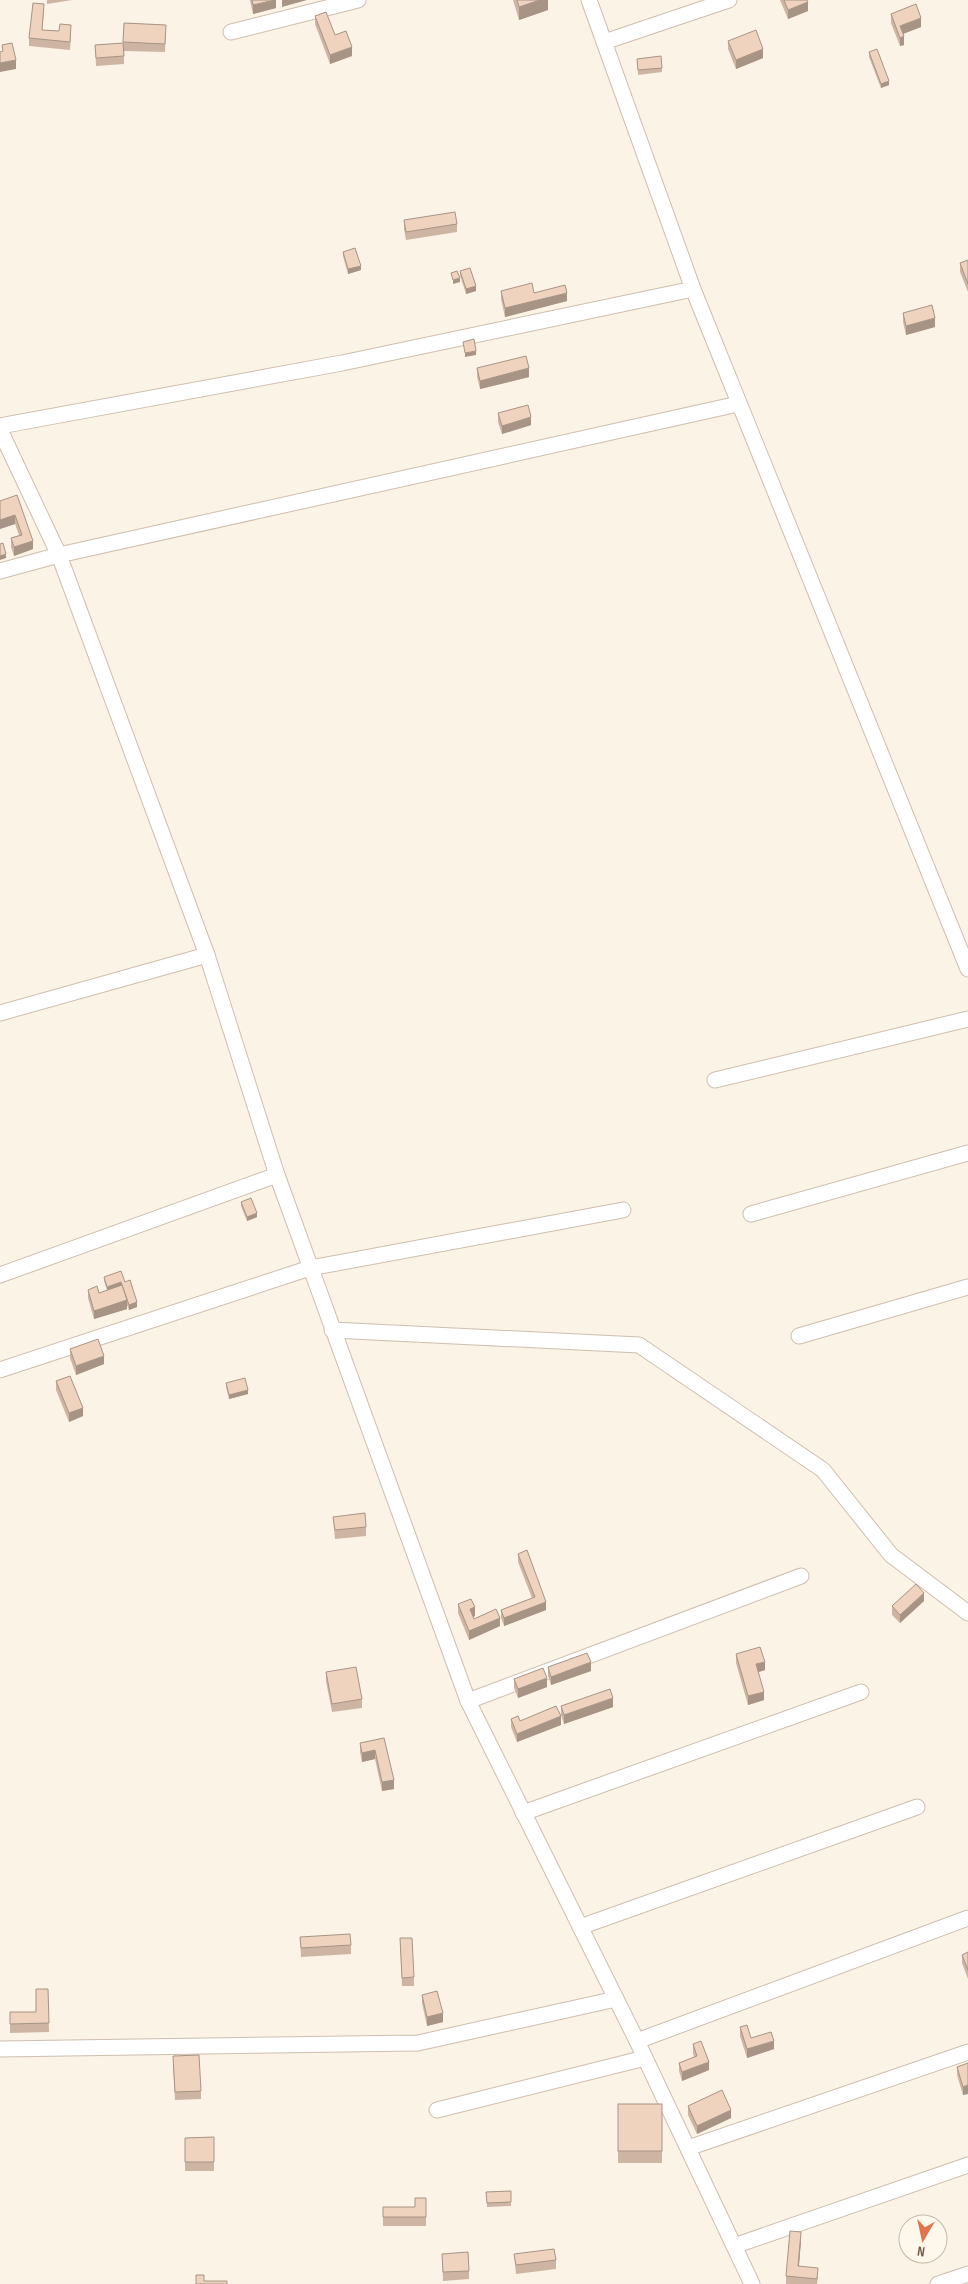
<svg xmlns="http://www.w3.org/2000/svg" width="968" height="2284" font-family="'Sofia Sans Condensed',sans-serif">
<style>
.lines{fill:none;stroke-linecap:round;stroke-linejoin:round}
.street-casing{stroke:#cebeaf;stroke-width:17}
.street{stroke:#fff;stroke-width:15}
.wall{fill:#ceb5a3}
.shaded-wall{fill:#a79485}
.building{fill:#efd3be;stroke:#a79485}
</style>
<rect width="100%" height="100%" fill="#fbf3e5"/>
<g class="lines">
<g class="street-casing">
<g id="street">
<path d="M589 0 693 289 968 969"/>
<path d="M231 32 358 0"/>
<path d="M604 42 729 0"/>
<path d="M0 426 342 363 693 289"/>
<path d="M0 430 59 555 207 955 277 1175 468 1701 637 2041 752 2284"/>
<path d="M0 571 59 555 738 404"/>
<path d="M0 1013 207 955"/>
<path d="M715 1080 968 1019"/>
<path d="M751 1214 968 1153"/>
<path d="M0 1275 277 1175"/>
<path d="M332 1330 639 1345 823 1470 891 1555 968 1613"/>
<path d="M799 1336 968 1287"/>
<path d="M0 1370 310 1268 623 1210"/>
<path d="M468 1701 801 1576"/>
<path d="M523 1813 861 1692"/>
<path d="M580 1927 917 1807"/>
<path d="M637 2041 968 1918"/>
<path d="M0 2049 418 2043 616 1999"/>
<path d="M437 2110 645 2058"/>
<path d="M688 2148 968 2052"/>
<path d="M734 2246 968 2165"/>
<path d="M938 2284 968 2274"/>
</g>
</g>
<use href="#street" class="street"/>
</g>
<g class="wall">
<path d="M47 0H72L47 4Z"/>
<path d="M250 0H276V8L253 14Z"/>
<path d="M513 0H548V10L519 20Z"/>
<path d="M780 0H807L808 11 788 19Z"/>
<path d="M44 13 42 30 59 31 71 34 70 50 29 46V38Z"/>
<path d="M891 14 921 27 903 34 904 45 900 46 891 23Z"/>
<path d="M315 16 335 35 352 56 330 64 315 24Z"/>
<path d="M124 23 166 25 165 52 124 51V64L96 66 95 45 123 43Z"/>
<path d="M728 41 763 58 736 69 728 49Z"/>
<path d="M869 52 889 85 881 88 869 57Z"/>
<path d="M637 59 662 68V72L638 75Z"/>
<path d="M404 220 457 224V232L406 240 404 229Z"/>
<path d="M343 252 361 270 348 274 343 256Z"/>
<path d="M968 260V292L960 272V263Z"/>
<path d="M460 271 476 291 466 294 460 275Z"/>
<path d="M501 291 534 293 567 301 505 317 501 299Z"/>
<path d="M903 313 935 327 906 335 903 322Z"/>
<path d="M477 368 529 377 480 389 477 377Z"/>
<path d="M498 413 531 425 502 434 498 422Z"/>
<path d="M17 495 33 549 14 556 11 547V538L19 535 15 524 0 529Z"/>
<path d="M241 1202 257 1217 247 1221 241 1206Z"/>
<path d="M104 1277 125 1282 137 1307 129 1310 127 1305V1309L94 1319 88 1298V1290L99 1293 107 1290 104 1281Z"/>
<path d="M70 1349 104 1364 76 1375 70 1358Z"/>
<path d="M56 1381 83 1416 69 1422 56 1390Z"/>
<path d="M226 1383 248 1394 229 1399 226 1387Z"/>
<path d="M333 1517 366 1527V1536L335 1539Z"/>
<path d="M518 1554 546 1610 504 1626 501 1618V1610L532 1598 518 1562Z"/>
<path d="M924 1601 900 1623 892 1615V1606Z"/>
<path d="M458 1604 475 1616 473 1617 474 1619 500 1626 469 1640 458 1613Z"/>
<path d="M736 1654 765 1670 758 1672 764 1700 748 1705 736 1663Z"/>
<path d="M548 1667 591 1671 551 1685 548 1676Z"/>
<path d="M326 1672 362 1699V1708L332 1712 326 1681Z"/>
<path d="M514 1679 547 1687 518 1698 514 1688Z"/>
<path d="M561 1706 613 1707 564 1724 561 1715Z"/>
<path d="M511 1719 520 1721 561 1725 517 1742 511 1727Z"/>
<path d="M384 1738 394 1789 382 1791 375 1759 362 1762 360 1752V1743Z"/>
<path d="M300 1937 351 1945V1954L301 1957Z"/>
<path d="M400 1938 414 1977V1986H402Z"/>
<path d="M968 1952V1979L962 1963V1955Z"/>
<path d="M48 1989 49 2032 10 2033V2012H36Z"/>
<path d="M422 1995 443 2022 427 2026 422 2003Z"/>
<path d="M740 2027 751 2038 774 2049 747 2058 740 2036Z"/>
<path d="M693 2044 709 2070 682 2081 679 2071V2063L694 2057 693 2053Z"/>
<path d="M968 2063V2094L963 2095 957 2075V2067Z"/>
<path d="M173 2064 201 2091V2099L175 2100Z"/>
<rect x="618" y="2104" width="44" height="59"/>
<path d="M688 2106 731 2118 697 2134 688 2115Z"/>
<path d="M214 2137V2171H185V2138Z"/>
<path d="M511 2191V2206L487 2207 486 2192Z"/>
<path d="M426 2198V2226H383V2207H415Z"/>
<path d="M801 2241 799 2266 818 2277 817 2284H786V2276Z"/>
<path d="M442 2254 469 2271V2279L443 2281Z"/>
<path d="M514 2254 556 2260V2269L516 2274Z"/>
</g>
<g class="shaded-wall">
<path d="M276 0V8L253 14V5Z"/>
<path d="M282 0H307L282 7Z"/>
<path d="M540 0H548V10L519 20V7Z"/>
<path d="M808 2V11L788 19V10Z"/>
<path d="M921 18V27L900 35V26Z"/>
<path d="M904 36V45L900 46V38Z"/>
<path d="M352 47V56L330 64V55Z"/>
<path d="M763 49V58L736 69V60Z"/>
<path d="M16 60V69L0 72V63Z"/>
<path d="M889 81V85L881 88V84Z"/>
<path d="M361 266V270L348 274V269Z"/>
<path d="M460 278V282L453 284V280Z"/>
<path d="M476 286V291L466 294V289Z"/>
<path d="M567 293V301L505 317V308Z"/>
<path d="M935 318V327L906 335V326Z"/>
<path d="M476 351V355L465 357V353Z"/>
<path d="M529 368V377L480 389V381Z"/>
<path d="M531 417V425L502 434V426Z"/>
<path d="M15 515V524L0 529V520Z"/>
<path d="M33 541V549L14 556V547Z"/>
<path d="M6 554V558L0 560V556Z"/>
<path d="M257 1213V1217L247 1221V1217Z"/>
<path d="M121 1282V1287L107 1291V1287Z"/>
<path d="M127 1300V1309L94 1319V1311Z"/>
<path d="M137 1302V1307L129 1310V1305Z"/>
<path d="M104 1356V1364L76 1375V1366Z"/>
<path d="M248 1390V1394L229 1399V1395Z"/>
<path d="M83 1408V1416L69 1422V1413Z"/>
<path d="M924 1593V1601L900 1623V1615Z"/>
<path d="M546 1602V1610L504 1626V1618Z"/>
<path d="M475 1607V1616L470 1618V1609Z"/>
<path d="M500 1618V1626L469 1640V1631Z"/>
<path d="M591 1662V1671L551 1685V1677Z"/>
<path d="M765 1662V1670L756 1673V1664Z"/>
<path d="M547 1678V1687L518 1698V1689Z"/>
<path d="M764 1692V1700L748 1705V1696Z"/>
<path d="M613 1698V1707L564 1724V1715Z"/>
<path d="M561 1716V1725L517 1742V1734Z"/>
<path d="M375 1750V1759L362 1762V1753Z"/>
<path d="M394 1780V1789L382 1791V1782Z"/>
<path d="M443 2013V2022L427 2026V2017Z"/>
<path d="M774 2041V2049L747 2058V2049Z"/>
<path d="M709 2062V2070L682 2081V2072Z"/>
<path d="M968 2085V2094L963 2095V2087Z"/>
<path d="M731 2110V2118L697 2134V2126Z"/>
<path d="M801 2232V2241L798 2275V2266Z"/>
</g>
<g class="building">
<path d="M252 0H275L253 5Z"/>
<path d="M517 0H540L519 7Z"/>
<path d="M784 0H807L808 2 788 10Z"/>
<path d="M33 3 44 4 42 30 59 31 60 24 71 25 70 42 29 38Z"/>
<path d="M916 4 921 18 900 26 904 36 900 38 891 14Z"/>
<path d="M326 12 335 35 346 31 352 47 330 55 315 16Z"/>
<path d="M124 23 166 25 165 44 123 42Z"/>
<path d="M756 30 763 49 736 60 728 41Z"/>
<path d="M12 43 16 60 0 63V52L3 51 2 45Z"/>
<path d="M123 43 124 56 96 58 95 45Z"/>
<path d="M877 49 889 81 881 84 869 52Z"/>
<path d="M661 56 662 68 638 70 637 59Z"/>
<path d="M455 212 457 224 406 232 404 220Z"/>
<path d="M355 248 361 266 348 269 343 252Z"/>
<path d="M968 260V284L960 263Z"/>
<path d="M470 268 476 286 466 289 460 271Z"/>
<path d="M457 271 460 278 453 280 451 273Z"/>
<path d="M532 283 534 293 565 285 567 293 505 308 501 291Z"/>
<path d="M932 305 935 318 906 326 903 313Z"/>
<path d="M474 339 476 351 465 353 463 342Z"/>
<path d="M526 356 529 368 480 381 477 368Z"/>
<path d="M528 405 531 417 502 426 498 413Z"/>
<path d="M17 495 33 541 14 547 11 538 22 535 15 515 0 520V501Z"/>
<path d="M3 543 6 554 0 556V544Z"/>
<path d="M251 1198 257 1213 247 1217 241 1202Z"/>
<path d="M121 1271 125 1282 130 1280 137 1302 129 1305 121 1282 107 1287 104 1277Z"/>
<path d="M122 1285 127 1300 94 1311 88 1290 97 1286 99 1293Z"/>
<path d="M98 1339 104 1356 76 1366 70 1349Z"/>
<path d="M70 1376 83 1408 69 1413 56 1381Z"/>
<path d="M245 1378 248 1390 229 1395 226 1383Z"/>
<path d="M365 1513 366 1527 335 1530 333 1517Z"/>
<path d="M527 1550 546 1602 504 1618 501 1610 535 1597 518 1554Z"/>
<path d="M916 1584 924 1593 900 1615 892 1606Z"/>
<path d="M471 1599 475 1607 470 1609 474 1619 496 1609 500 1618 469 1631 458 1604Z"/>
<path d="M760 1647 765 1662 756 1664 764 1692 748 1696 736 1654Z"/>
<path d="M587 1653 591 1662 551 1677 548 1667Z"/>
<path d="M356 1667 362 1699 332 1704 326 1672Z"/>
<path d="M543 1668 547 1678 518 1689 514 1679Z"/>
<path d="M610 1689 613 1698 564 1715 561 1706Z"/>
<path d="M556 1706 561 1716 517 1734 511 1719 518 1716 520 1721Z"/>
<path d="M384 1738 394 1780 382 1782 375 1750 362 1753 360 1743Z"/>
<path d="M350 1934 351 1945 301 1948 300 1937Z"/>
<path d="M400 1938H412L414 1977 402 1978Z"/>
<path d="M968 1952V1970L962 1955Z"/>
<path d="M36 1989H48L49 2023 10 2024V2012H36Z"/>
<path d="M437 1991 443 2013 427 2017 422 1995Z"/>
<path d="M747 2025 751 2038 771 2032 774 2041 747 2049 740 2027Z"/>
<path d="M701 2041 709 2062 682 2072 679 2063 697 2056 693 2044Z"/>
<path d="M199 2055 201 2091 175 2092 173 2056Z"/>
<path d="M968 2063V2085L963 2087 957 2067Z"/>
<path d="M722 2090 731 2110 697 2126 688 2106Z"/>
<rect x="618" y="2104" width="44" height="47"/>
<path d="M214 2137V2162H185V2138Z"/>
<path d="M511 2191V2202L487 2203 486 2192Z"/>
<path d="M415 2198H426V2217H383V2207H415Z"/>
<path d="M790 2231 801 2232 798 2266 818 2268 817 2279 786 2276Z"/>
<path d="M554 2249 556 2260 516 2265 514 2254Z"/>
<path d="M468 2252 469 2271 443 2272 442 2254Z"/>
<path d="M196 2275H204V2281H227V2284H196Z"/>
</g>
<g transform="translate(923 2239) rotate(189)"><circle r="24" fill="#fef7eb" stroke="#c6b9ab"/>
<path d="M0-4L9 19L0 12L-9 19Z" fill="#e0754f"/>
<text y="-8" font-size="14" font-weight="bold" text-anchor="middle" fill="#735b4b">N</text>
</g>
</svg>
